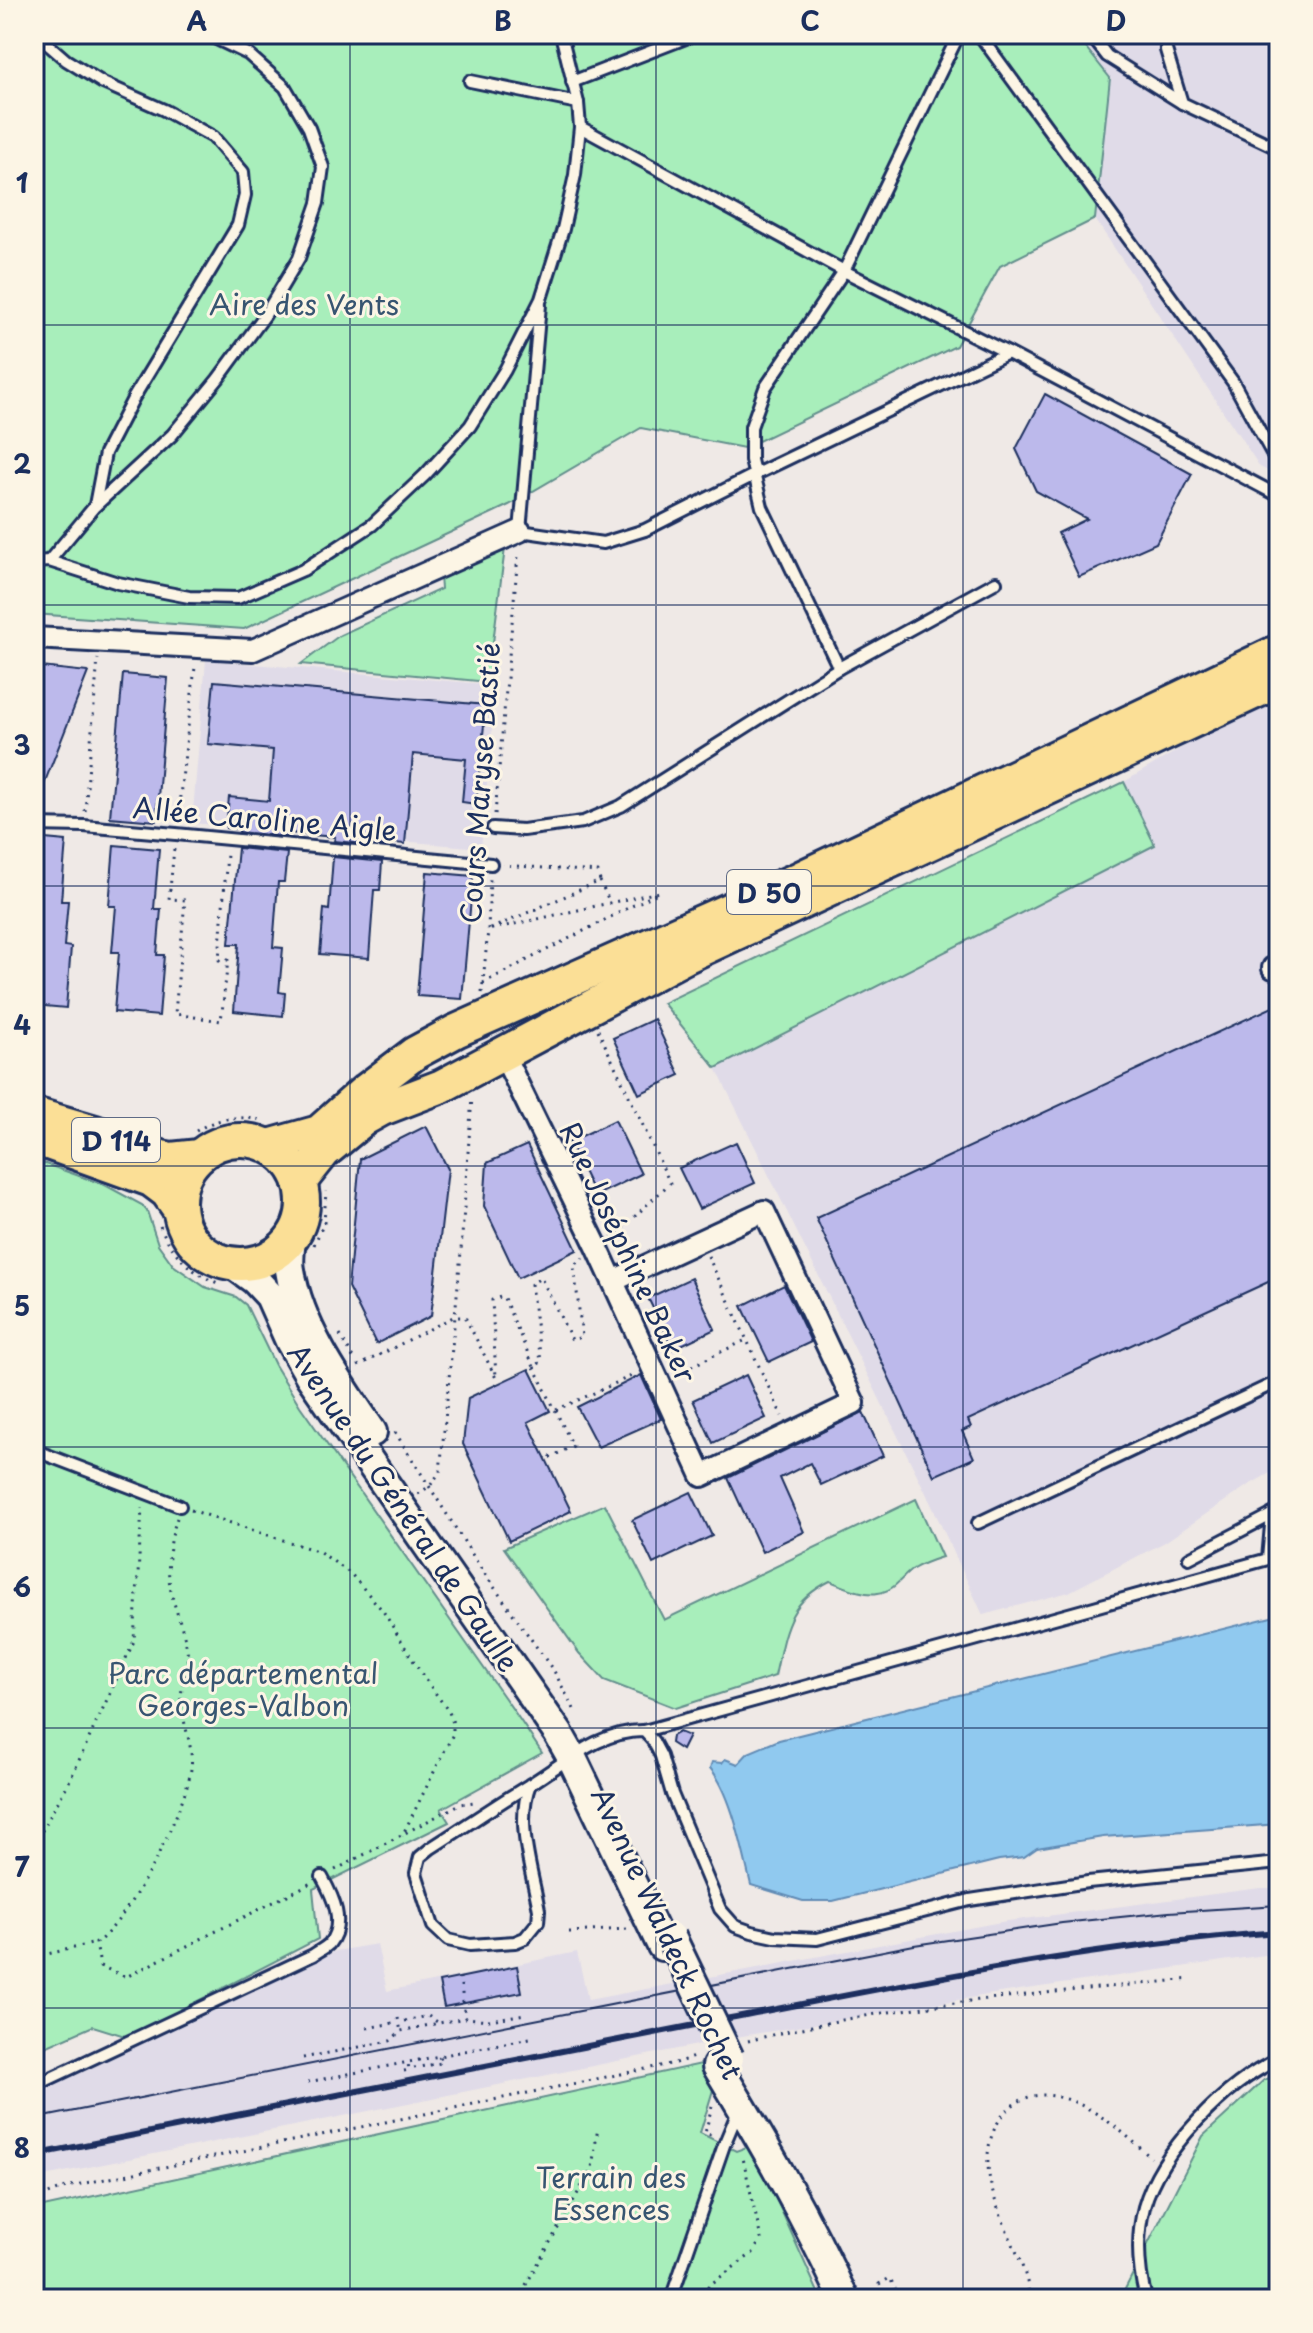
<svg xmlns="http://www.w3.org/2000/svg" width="1313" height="2333" font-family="'Playpen Sans',sans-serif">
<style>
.built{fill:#e0dbe8}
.green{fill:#a8eebb;stroke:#628e8c;stroke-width:2}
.water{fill:#90c9ef;stroke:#618bb5;stroke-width:2}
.building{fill:#bcb9eb;stroke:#1b2f5e;stroke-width:2}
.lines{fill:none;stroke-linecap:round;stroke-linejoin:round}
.service-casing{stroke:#1b2f5e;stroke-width:16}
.minor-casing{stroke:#1b2f5e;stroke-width:26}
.secondary-casing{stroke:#1b2f5e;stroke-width:34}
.primary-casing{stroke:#1b2f5e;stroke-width:38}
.path{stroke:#1b2f5e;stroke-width:3;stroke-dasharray:2 6;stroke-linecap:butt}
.service{stroke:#fcf5e5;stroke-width:10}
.minor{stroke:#fcf5e5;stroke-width:20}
.secondary{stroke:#fcf5e5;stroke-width:28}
.primary{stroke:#fbdf96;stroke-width:32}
.tram{stroke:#1b2f5e;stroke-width:2}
.rail{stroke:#1b2f5e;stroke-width:6}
.secondary-bridge-casing{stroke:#1b2f5e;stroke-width:34;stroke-linecap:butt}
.secondary-bridge{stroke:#fcf5e5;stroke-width:28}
.grid{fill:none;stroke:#1b2f5e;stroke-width:2;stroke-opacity:0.55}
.labels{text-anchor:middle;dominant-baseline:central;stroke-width:6;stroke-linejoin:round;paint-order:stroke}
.shield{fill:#fcf5e5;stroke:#5e6a86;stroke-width:2}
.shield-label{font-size:26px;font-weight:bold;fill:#1b2f5e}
.park-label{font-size:28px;fill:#375571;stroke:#fcf5e5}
.street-label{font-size:28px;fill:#1b2f5e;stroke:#fcf5e5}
.neatline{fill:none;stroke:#1b2f5e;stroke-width:3}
.grid-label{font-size:26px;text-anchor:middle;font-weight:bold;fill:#1b2f5e}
</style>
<rect width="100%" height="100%" fill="#efe9e6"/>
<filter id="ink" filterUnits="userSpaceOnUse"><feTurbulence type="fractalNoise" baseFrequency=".0125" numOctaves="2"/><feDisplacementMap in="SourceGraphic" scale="16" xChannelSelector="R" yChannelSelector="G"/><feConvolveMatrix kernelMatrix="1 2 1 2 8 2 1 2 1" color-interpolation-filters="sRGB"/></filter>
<g filter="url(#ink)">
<g class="built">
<path d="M1076 34H1279V477L1260 467 1095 219 1110 78Z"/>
<path d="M206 660 496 685 481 848 192 823Z"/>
<path d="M1279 690V1468L1247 1486 1165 1542 1069 1592 983 1615 925 1491 716 1068 1154 845 1124 782Z"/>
<path d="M1260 1888H1279V1953L999 1993 742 2036 34 2178V2092L76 2075 336 1951 377 1944 387 1991 577 1952 588 2000 1001 1922Z"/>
</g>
<g class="green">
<path d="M34 34H1075L1110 78 1095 219 1000 266 956 346 744 448 641 428 509 505 244 629 34 614Z"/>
<path d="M505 548 488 682 301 664 340 635 441 589 440 576Z"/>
<path d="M1124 782 1155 845 716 1068 663 1003Z"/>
<path d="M34 1160 105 1185 142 1205 147 1211 158 1244 173 1265 205 1287 236 1297 246 1305 275 1365 300 1406 516 1714 542 1753 441 1809 449 1822 313 1889 318 1939 128 2037 93 2026 34 2052Z"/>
<path d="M916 1499 942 1557C932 1560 923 1563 913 1569 901 1577 895 1591 878 1593 863 1596 844 1586 830 1581 786 1603 785 1632 775 1676L676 1708 604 1680 579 1653 504 1548 605 1504 664 1620Z"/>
<path d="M701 2064 716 2080 700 2133 736 2151 752 2145 821 2299H34V2209Z"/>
<path d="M1279 2075V2299H1120L1203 2136 1264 2080Z"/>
</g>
<path class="water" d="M1279 1615V1824L1103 1837 1037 1848 1024 1857 999 1860 833 1901H803L751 1885C743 1853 732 1793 710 1768L712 1762 722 1763 725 1759 738 1764 748 1753 779 1740Z"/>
<g class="building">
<path d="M1045 394 1192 474 1156 543 1079 577 1058 533 1087 519 1036 491 1016 449Z"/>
<path d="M41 667 88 672 35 807 34 685Z"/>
<path d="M123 674 168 678 156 821 110 817Z"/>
<path d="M214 681 486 705 476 804 462 802 466 759 413 754 405 844 384 842V846L334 841 335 837 289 833 288 837 239 832 240 829 226 828 229 797 269 801 273 750 208 744Z"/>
<path d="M34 838 66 841 61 901H68L64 946 71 947 66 1008 34 1005Z"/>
<path d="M114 845 159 849 154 909H161L157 955H164L159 1016 114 1012 119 952H112L116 906H109Z"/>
<path d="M238 848 287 853 284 882H278L273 947 283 948 279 992 285 993 283 1016 234 1011 239 944H229Z"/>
<path d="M333 857 382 862 380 890H374L369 958 320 954 324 909 329 910Z"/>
<path d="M427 872 473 876 462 999 417 996Z"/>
<path d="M1279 1004V1277L968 1420 971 1427 962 1431 974 1458 934 1476 816 1218Z"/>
<path d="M654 1019 680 1075 639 1094 613 1038Z"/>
<path d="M615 1120 641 1174 595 1196 569 1142Z"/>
<path d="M426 1126 448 1169 431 1316 376 1344 348 1287 360 1159Z"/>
<path d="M736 1142 755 1183 699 1209 679 1168Z"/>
<path d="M527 1145 577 1250 518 1278 484 1206 487 1163Z"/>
<path d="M691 1278 715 1329 673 1349 648 1298Z"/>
<path d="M784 1285 811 1342 769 1362 742 1306Z"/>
<path d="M529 1369 550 1411 528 1422 571 1511 509 1541 463 1444 468 1398Z"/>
<path d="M641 1375 661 1419 598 1447 577 1407Z"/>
<path d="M746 1375 766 1418 713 1443 693 1400Z"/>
<path d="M863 1412 883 1456 821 1485 810 1463 780 1478 804 1532 762 1552 728 1478Z"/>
<path d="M691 1492 712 1536 653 1564 632 1520Z"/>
<path d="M679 1732 689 1736 682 1750 671 1743 672 1736Z"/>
<path d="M517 1966 522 1992 444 2007 439 1982Z"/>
</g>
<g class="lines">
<g class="service-casing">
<g id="service">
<path d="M36 34 66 60 103 83 164 110 213 137 243 172 245 195 238 225 134 397 105 453 95 505"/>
<path d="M979 34 1233 382 1279 466"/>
<path d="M1090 34 1107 56 1182 103"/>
<path d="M1166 34V50L1182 103 1279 149"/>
<path d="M470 81 578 103"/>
<path d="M572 82 696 34"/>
<path d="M580 127 844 271 1008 353 1279 496"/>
<path d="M540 305 520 531 603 543 645 530 754 475 1008 353"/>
<path d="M49 561 94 507 172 435 218 379 265 315 299 258 318 203 323 167 309 128 285 87 248 54 206 34"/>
<path d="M34 562 49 561 118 583 189 597 238 598 303 570 372 525 425 475 470 426 505 370 541 299 563 229 575 175 580 127 578 103 561 34"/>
<path d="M839 668 762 507 751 460V427L765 388 844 271 959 34"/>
<path d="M34 825 84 826 176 834 491 864"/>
<path d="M493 828 523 830 583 822 621 806 839 668 996 582"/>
<path d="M34 1450 180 1506"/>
<path d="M978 1523 1279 1381"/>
<path d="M1189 1558 1279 1511"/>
<path d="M1268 1559 1272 1514"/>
<path d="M644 1731 1279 1556"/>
<path d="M530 1784C515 1823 532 1871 539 1910L538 1922 525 1938 515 1942 470 1945 448 1940 433 1926 416 1873 420 1857 431 1848C464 1827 496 1805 529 1785 565 1763 600 1730 644 1731L653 1741 661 1756 672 1794 720 1909 735 1926 752 1932 775 1937 817 1939 970 1900 1088 1882 1279 1863"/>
<path d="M34 2086 313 1955C317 1952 325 1948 329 1944 346 1923 333 1897 322 1877"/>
<path d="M671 2299 724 2145 739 2109"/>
<path d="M1146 2299C1138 2268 1136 2238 1144 2207 1160 2150 1226 2083 1279 2059"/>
</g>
</g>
<g class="minor-casing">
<g id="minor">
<path d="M34 638 253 650 520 531"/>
<path d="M1273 968 1279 965"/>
<path d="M505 1052 508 1064 598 1249 702 1476 854 1403 764 1211 613 1281"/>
</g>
</g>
<g class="secondary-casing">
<g id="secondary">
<path d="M291 1239C290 1249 288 1260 290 1270 299 1327 340 1385 372 1432"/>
<path d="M233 1264 255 1280 270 1296 290 1341 310 1376 558 1733 571 1756 662 1946"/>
<path d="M717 2066C763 2142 807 2218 844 2299"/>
</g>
</g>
<g class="primary-casing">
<g id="primary">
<path d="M34 1114 95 1132 161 1157 171 1159 199 1156"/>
<path d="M34 1138 151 1180 167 1192 179 1209"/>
<circle cx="241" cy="1202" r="62"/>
<path d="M269 1146 319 1132 365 1091 415 1053 456 1031 800 878 1279 651"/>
<path d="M300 1182 324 1152 364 1119 382 1109 442 1086 685 957 1279 681"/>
</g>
</g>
<g class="path">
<path d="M85 811 98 659"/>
<path d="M495 814 518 555"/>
<path d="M177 822 195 667"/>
<path d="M174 849 169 899 185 900 175 1014 221 1021 228 960H219L227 854"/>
<path d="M600 881 610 903"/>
<path d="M483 983 659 892 488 930 600 881 598 872 503 865"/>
<path d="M482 993 488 930 490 877"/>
<path d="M598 1030 670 1183 612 1238"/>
<path d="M196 1131C218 1117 240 1115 265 1121"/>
<path d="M160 1226C172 1253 190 1273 218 1283"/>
<path d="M314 1245 324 1223 326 1191"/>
<path d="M708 1256 782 1416"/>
<path d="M340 1335 354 1359"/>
<path d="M358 1366 453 1317H465L496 1378 492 1300 503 1296 534 1367 541 1362 531 1284 541 1278 572 1340 582 1337 574 1265 583 1258"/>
<path d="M534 1367 573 1446 549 1458"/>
<path d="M677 1373 746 1340"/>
<path d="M556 1410 636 1374"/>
<path d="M395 1432 482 1570 555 1673 574 1709 573 1711"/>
<path d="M418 1494 430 1486 440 1472 460 1264 472 1097"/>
<path d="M191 1510 320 1552 351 1574 383 1611 421 1673 449 1712 453 1723V1734L402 1836"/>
<path d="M177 1518C171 1536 167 1559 169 1578 171 1602 183 1625 187 1649 190 1667 180 1685 181 1703 183 1725 194 1747 191 1769 185 1810 129 1921 96 1943L100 1966 126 1977 311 1883"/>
<path d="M34 1845 69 1782 134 1641 142 1508"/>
<path d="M335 1870 460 1804 475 1802"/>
<path d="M569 1932 628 1929"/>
<path d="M34 1957 96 1943"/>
<path d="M460 1977 465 2018"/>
<path d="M398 2018 401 2031"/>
<path d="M405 2021 428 2016 439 2023"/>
<path d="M367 2028 393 2023"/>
<path d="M748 2041C891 2003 1044 1994 1191 1979"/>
<path d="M303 2058 390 2041 401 2031 439 2023 465 2018 490 2020 525 2014"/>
<path d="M414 2068 441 2063 439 2056"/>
<path d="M404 2071 409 2070 408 2063"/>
<path d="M308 2082 530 2038"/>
<path d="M712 2106 705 2133 713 2136"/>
<path d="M34 2200 66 2187 675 2063 694 2057"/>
<path d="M518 2299 592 2168 598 2127"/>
<path d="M699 2299 700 2292 753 2253 761 2239 743 2158"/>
<path d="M885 2299 879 2284 890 2278 900 2299"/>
<path d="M1028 2299C1030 2285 1024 2271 1019 2258 1002 2217 973 2167 997 2124 1005 2110 1014 2102 1029 2097 1071 2085 1123 2131 1151 2158"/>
</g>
<use href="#service" class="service"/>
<use href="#minor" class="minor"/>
<use href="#secondary" class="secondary"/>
<use href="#primary" class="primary"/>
<path class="tram" d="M34 2119 914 1945 1062 1923 1169 1912 1279 1905"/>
<path class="rail" d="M34 2155C254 2111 475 2068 695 2025 889 1987 1082 1946 1279 1932"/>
<g class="secondary-bridge-casing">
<path id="secondary-bridge" d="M671 1937 729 2058"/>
</g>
<use href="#secondary-bridge" class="secondary-bridge"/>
</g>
</g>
<path class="grid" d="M350 34V2299M656 34V2299M963 34V2299M34 325H1279M34 605H1279M34 886H1279M34 1166H1279M34 1447H1279M34 1728H1279M34 2008H1279"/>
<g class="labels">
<g class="shield">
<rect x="727" y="870" width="84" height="44" rx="6"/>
<rect x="72" y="1118" width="88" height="44" rx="6"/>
</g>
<g class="shield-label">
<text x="769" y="892">D 50</text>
<text x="116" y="1140">D 114</text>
</g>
<g class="park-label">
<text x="304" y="303">Aire des Vents</text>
<text x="243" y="1672">Parc départemental<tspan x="243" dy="32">Georges-Valbon</tspan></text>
<text x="611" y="2176">Terrain des<tspan x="611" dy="32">Essences</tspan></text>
</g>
<g class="street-label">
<text transform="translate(479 783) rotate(-86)">Cours Maryse Bastié</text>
<text transform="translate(265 818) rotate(5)">Allée Caroline Aigle</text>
<text transform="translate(629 1252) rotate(65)">Rue Joséphine Baker</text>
<text transform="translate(404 1507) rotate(56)">Avenue du Général de Gaulle</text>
<text transform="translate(668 1933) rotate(65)">Avenue Waldeck Rochet</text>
</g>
</g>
<rect width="1313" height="2333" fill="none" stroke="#fcf5e5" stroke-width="88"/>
<rect x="44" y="44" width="1225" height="2245" class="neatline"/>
<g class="grid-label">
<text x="197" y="31">A</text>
<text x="503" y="31">B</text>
<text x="810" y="31">C</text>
<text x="1116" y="31">D</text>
<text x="22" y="193">1</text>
<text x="22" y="474">2</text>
<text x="22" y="755">3</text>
<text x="22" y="1035">4</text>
<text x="22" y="1316">5</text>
<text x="22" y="1597">6</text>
<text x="22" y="1877">7</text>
<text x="22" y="2158">8</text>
</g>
</svg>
